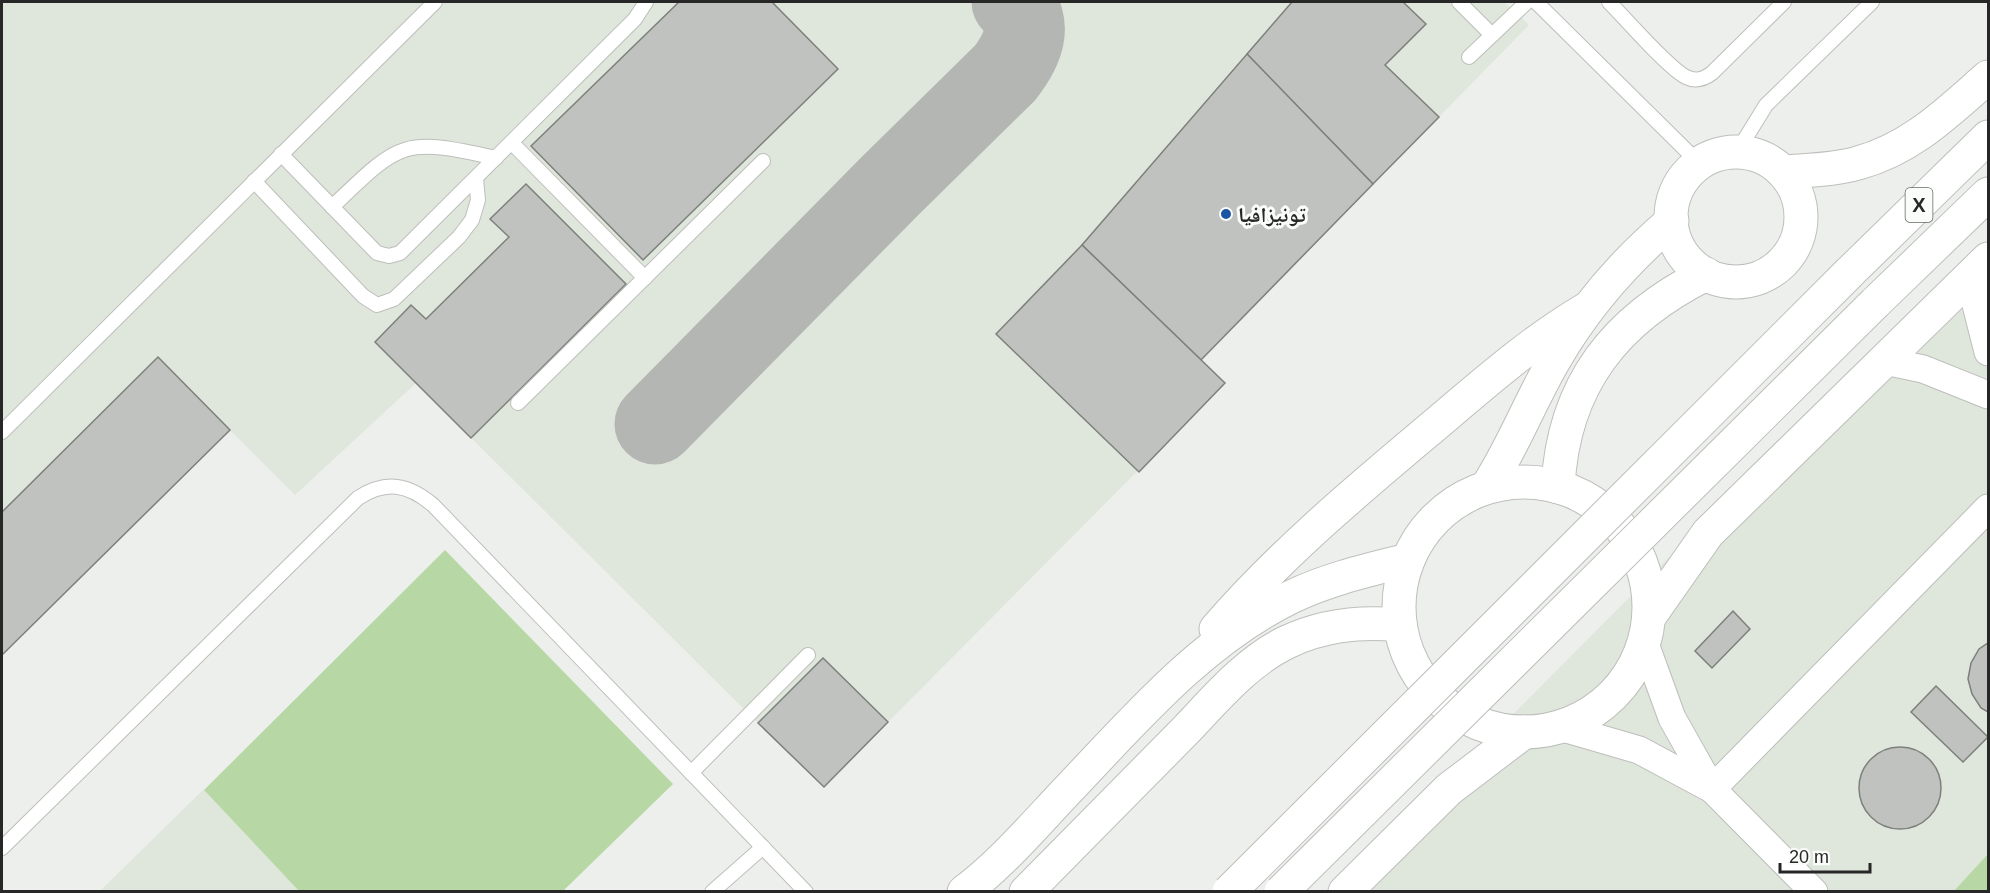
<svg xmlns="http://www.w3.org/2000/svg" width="1990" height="893" font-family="Arial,'Noto Naskh Arabic',sans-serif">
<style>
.built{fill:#dfe6db}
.green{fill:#b7d8a5}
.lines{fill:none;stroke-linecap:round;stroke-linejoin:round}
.taxiway{stroke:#b3b6b2;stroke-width:81}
.building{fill:#bfc2be;stroke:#7d807c;stroke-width:1.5}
.service-casing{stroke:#bdbfbb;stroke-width:16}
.minor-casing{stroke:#bdbfbb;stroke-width:29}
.tertiary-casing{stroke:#bdbfbb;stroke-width:35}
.trunk-casing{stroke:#bdbfbb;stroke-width:35}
.service{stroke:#fff;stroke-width:14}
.minor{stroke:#fff;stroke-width:27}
.tertiary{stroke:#fff;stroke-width:33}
.trunk{stroke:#fff;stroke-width:33}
.trunk-bridge-casing{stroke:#bdbfbb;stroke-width:35;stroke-linecap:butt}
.trunk-bridge{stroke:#fff;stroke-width:33}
.poi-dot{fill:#1b54a5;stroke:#f9fcf8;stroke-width:2}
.labels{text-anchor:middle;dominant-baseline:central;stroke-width:6;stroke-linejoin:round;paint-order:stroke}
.shield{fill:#f9fcf8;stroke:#656765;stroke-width:1.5}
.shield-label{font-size:20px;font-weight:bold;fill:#262726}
.poi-label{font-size:21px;font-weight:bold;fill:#262726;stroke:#f9fcf8;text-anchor:start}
</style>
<rect width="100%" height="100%" fill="#ecefeb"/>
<g class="built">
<path d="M2 2H1504L1529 25 1201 360 1225 383 888 722 823 658 758 723 416 383 295 495 230 430 2 655Z"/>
<path d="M1988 240V891L1336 892 1793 433Z"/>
<path d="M204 790 299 891H100L203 790Z"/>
</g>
<g class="green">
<path d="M445 550 673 784 563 891H299L204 790Z"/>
<path d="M1988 854V891H1954Z"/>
</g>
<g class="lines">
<path class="taxiway" d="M655 424 890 186 1005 73C1022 51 1035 24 1012 2"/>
</g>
<g class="building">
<path d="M679 2H772L838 69 643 260 531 146Z"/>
<path d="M1292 2H1403L1426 24 1385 65 1439 117 1373 184 1247 54Z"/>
<path d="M1247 54 1373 184 1201 360 1082 245Z"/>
<path d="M526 184 626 284 471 438 375 342 411 305 426 319 509 237 490 219Z"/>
<path d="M1082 245 1225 383 1139 472 996 334Z"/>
<path d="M158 357 230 430 2 655V512Z"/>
<path d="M1733 611 1750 629 1712 668 1695 651Z"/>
<path d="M1988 643V712L1981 708 1972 694 1968 679 1971 663 1979 649Z"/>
<path d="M823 658 888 722 824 787 758 723Z"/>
<path d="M1936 686 1988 737 1963 762 1911 712Z"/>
<circle cx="1900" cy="788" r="41"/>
</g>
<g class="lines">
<g class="service-casing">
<g id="service">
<path d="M1459 2 1492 35"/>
<path d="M1536 2 1699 163"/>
<path d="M1609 2C1626 19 1668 68 1686 77 1696 82 1704 79 1712 73L1784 2"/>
<path d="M1469 57 1527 2"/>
<path d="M512 143 645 278"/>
<path d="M1737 152 1766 105 1872 2"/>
<path d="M281 154 377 253 389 256 400 253 635 19 646 2"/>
<path d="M254 181 363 296 377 305 394 299 459 237 472 220 478 200 476 179"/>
<path d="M332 207C401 141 402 137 496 158"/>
<path d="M518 403 763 161"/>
<path d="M2 432 435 2"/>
<path d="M691 773 808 655"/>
<path d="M2 848 358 498C386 480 408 484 433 505L806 892"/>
<path d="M712 892 763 847"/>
</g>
</g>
<g class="minor-casing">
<g id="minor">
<path d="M1973 275 1976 305 1988 352"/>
<path d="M1885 361 1923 369 1988 395"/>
<path d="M1644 641 1672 718 1712 789 1814 892"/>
<path d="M1560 727 1639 750 1708 787"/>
<path d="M1712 789 1988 508"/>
</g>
</g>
<g class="tertiary-casing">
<g id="tertiary">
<circle cx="1736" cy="217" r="65"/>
<circle cx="1524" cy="607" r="125"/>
<path d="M1487 487C1514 445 1531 399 1556 357 1587 304 1626 260 1672 221"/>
<path d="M1558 487C1563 384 1616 319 1706 274"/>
<path d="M1216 629C1280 555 1354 493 1429 430 1480 387 1530 342 1588 308"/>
<path d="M964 892C1000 865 1031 829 1062 796 1131 724 1199 642 1291 597 1328 579 1368 570 1408 560"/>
<path d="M1026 892C1079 839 1130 786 1183 733 1214 701 1245 663 1285 643 1322 625 1359 621 1400 625"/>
</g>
</g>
<g class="trunk-casing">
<g id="trunk">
<path d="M1783 172C1808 170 1834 170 1858 163 1911 149 1948 112 1988 77"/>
<path d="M1849 273 1988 137"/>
<path d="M1875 303 1988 194"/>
<path d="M1649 617 1708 533 1988 259"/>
<path d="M1345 892 1449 789 1524 732"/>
</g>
</g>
<use href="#service" class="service"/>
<use href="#minor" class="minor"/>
<use href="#tertiary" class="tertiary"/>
<use href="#trunk" class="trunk"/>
<g class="trunk-bridge-casing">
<g id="trunk-bridge">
<path d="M1229 892 1849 273"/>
<path d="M1281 892 1875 303"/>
</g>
</g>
<use href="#trunk-bridge" class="trunk-bridge"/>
</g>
<circle class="poi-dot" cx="1226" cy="214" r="6"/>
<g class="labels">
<rect class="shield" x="1905.5" y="188" width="27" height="34" rx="4.5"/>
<g class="shield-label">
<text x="1919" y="205">X</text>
</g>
<g class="poi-label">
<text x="1238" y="214">تونيزافيا</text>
</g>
</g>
<rect width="1990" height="893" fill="none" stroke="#262726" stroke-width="6"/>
<path d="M1780 863v9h90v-9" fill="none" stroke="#262726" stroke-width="3"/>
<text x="1789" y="863" font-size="18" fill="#262726" stroke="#f9fcf8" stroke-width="4.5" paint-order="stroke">20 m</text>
</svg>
